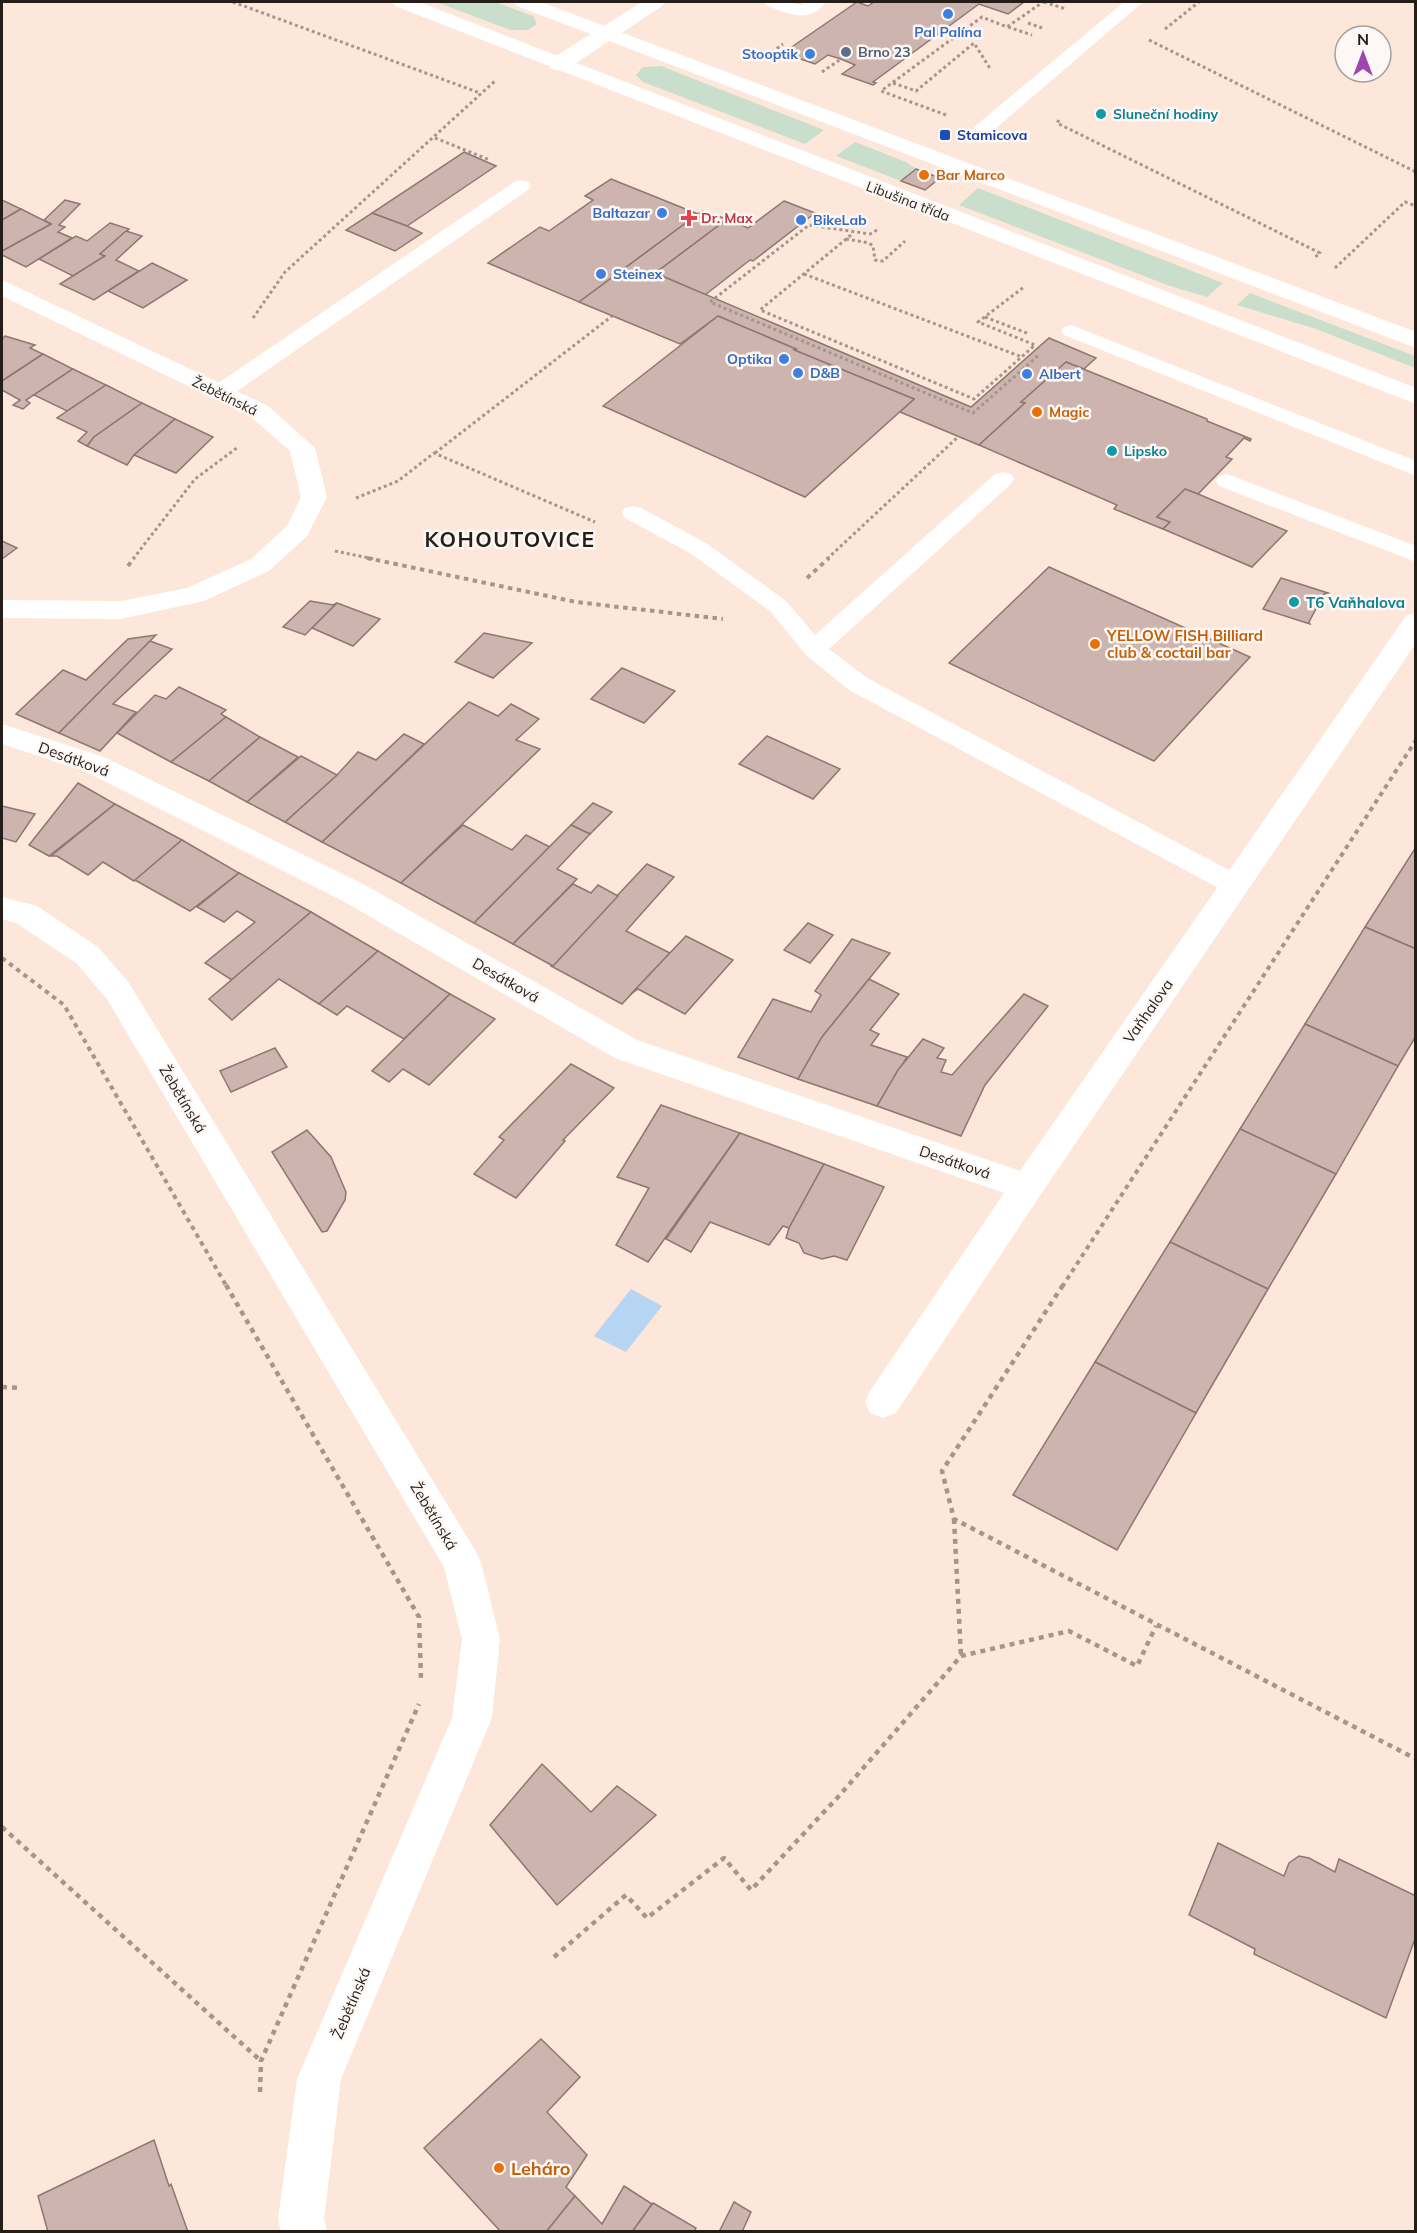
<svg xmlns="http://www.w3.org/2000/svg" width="1417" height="2233" font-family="Mulish,sans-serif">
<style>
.green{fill:#c9dfcc}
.water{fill:#b5d5f2}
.building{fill:#cdb4ae;stroke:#8e7771;stroke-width:1.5}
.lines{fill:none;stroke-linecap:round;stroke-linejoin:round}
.path-far2{stroke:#a5958c;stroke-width:3;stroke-dasharray:3 3;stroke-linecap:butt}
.path-far1{stroke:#a5958c;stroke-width:4;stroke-dasharray:4.5 4.5;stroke-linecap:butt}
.path{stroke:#a5958c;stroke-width:4.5;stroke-dasharray:5 5;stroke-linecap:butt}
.lane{fill:#fff;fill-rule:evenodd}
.street{fill:#fff;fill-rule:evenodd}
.secondary{fill:#fff;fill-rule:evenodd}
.shop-dot{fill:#3f7fe0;stroke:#fdf8f5;stroke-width:2}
.service-dot{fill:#5c6f8a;stroke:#fdf8f5;stroke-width:2}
.culture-dot{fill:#0f9aa8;stroke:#fdf8f5;stroke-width:2}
.transit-dot{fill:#1a4fb4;stroke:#fdf8f5;stroke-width:2}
.food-dot{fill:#e8710a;stroke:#fdf8f5;stroke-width:2}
.health-dot{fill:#e0444e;stroke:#fdf8f5;stroke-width:2}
.labels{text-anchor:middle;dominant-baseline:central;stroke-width:5;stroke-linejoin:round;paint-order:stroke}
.far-shop-label{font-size:14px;font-weight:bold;fill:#366cbe;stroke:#fdf8f5;text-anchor:start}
.far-service-label{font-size:14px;font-weight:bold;fill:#4e5e75;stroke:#fdf8f5;text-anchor:start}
.far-culture-label{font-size:14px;font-weight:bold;fill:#0d838f;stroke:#fdf8f5;text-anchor:start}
.far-transit-label{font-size:14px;font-weight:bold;fill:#164399;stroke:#fdf8f5;text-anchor:start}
.far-food-label{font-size:14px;font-weight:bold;fill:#c56008;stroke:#fdf8f5;text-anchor:start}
.far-street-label{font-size:14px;fill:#241d18;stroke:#fdf8f5}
.far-health-label{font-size:14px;font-weight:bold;fill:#be3a42;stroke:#fdf8f5;text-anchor:start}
.culture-label{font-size:15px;font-weight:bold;fill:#0d838f;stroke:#fdf8f5;text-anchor:start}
.food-label{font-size:15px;font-weight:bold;fill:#c56008;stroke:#fdf8f5;text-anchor:start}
.street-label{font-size:15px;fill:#241d18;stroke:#fdf8f5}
.near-food-label{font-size:18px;font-weight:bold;fill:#c56008;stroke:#fdf8f5;text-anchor:start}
.district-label{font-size:21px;font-weight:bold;letter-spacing:1.5px;fill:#241d18;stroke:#fdf8f5}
</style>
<rect width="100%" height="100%" fill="#fde7da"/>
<g class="green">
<path d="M436 2H495L533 16 537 24 528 30H510Z"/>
<path d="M661 66 824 130 805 144 643 82 636 75 643 67Z"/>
<path d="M855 142 906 162 916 169 901 181 836 156Z"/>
<path d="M978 188 1223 283 1207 297 1170 286 959 205Z"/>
<path d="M1250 293 1415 356V368L1316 329 1237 305Z"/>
</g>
<path class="water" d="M631 1289 662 1306 626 1352 594 1336Z"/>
<g class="building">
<path d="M857 2 868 6 874 2H1024L1008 14 979 4 873 82 876 83 873 85 842 74 855 65 841 59 828 55 815 64 783 53Z"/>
<path d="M464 152 496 166 407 226 372 213Z"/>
<path d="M916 169 940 178 925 190 901 181Z"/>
<path d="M611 179 698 214 579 302 488 263 540 227 549 231 593 200 585 196Z"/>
<path d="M2 200 21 209 2 220Z"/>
<path d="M65 200 80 204 59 225 65 227 58 232 72 238 26 267 2 255V251L51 224 44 220Z"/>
<path d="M784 201 815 213 753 261 750 260 705 295 655 273 727 219 748 228Z"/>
<path d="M21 209 51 224 2 251V220Z"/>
<path d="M702 211 727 219 655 273 971 407 1049 338 1096 358 1084 369 1066 362 1021 402 1025 403 979 445 900 412 914 399 794 350 796 349 718 316 680 344 579 302Z"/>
<path d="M372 213 407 226 422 233 395 251 346 230Z"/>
<path d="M110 223 129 229 100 254 105 256 73 276 39 259 76 236 87 241Z"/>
<path d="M126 231 142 236 116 260 139 271 94 300 60 284 105 256 100 254Z"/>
<path d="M152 263 187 280 143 308 108 291Z"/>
<path d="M718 316 796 349 794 350 914 399 805 497 603 406Z"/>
<path d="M5 336 35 345 30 348 43 354 2 381V339Z"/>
<path d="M43 354 73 369 26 400 30 403 23 409 13 405 20 400 2 390V381Z"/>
<path d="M1066 362 1207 419V421L1251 439 1250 441 1244 438 1226 457 1232 459 1198 494 1185 489 1157 517 1170 522 1163 529 1114 509 1117 505 979 445 1025 403 1021 402Z"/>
<path d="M73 369 106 385 67 411 34 395Z"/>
<path d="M106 385 142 403 94 437 87 446 78 441 87 432 57 418Z"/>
<path d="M142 403 175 419 134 455 127 465 87 446 94 437Z"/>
<path d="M175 419 213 437 176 473 134 455Z"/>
<path d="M1185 489 1198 494 1287 531 1252 567 1163 529 1170 522 1157 517Z"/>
<path d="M2 541 17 548 2 559Z"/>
<path d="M1049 567 1250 657 1154 761 949 663Z"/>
<path d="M1281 578 1328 593 1324 594 1309 622 1310 624 1263 609Z"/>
<path d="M310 601 333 605 337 603 305 635 283 627Z"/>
<path d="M337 603 380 619 353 646 312 628Z"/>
<path d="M484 633 532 643 493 678 455 662Z"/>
<path d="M156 635 59 733 16 714 63 670 86 680 128 639Z"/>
<path d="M150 641 172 649 113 704 136 712 100 751 59 733Z"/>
<path d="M622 668 675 691 644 723 591 699Z"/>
<path d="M179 687 226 710 221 714 226 717 171 762 117 733 155 695 166 699Z"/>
<path d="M469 702 498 716 511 704 539 719 516 740 540 749 401 883 322 842Z"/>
<path d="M226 717 260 737 209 781 171 762Z"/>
<path d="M404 734 424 744 322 842 285 822 337 775 358 752 376 760Z"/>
<path d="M767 736 840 769 813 799 739 764Z"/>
<path d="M260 737 298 757 247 802 209 781Z"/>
<path d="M301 756 337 775 285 822 247 802Z"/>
<path d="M78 783 115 804 49 856 29 845Z"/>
<path d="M593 803 612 812 590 834 571 825Z"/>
<path d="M115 804 182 840 134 881 103 862 88 875 57 856H51Z"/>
<path d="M2 806 35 814 16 842 2 838Z"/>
<path d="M463 825 512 850 526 835 550 847 474 923 401 883Z"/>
<path d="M571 825 590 834 557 869 577 879 513 944 474 923Z"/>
<path d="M182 840 239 873 190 911 135 880Z"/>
<path d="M1416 847V949L1365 927Z"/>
<path d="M647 864 674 877 626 931 670 953 622 1004 551 966Z"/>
<path d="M239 873 311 912 232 980 205 963 255 922 237 911 224 922 197 907Z"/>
<path d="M573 884 591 893 598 885 618 896 553 966 513 944Z"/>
<path d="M311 912 378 951 319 1004 279 979 232 1020 209 999Z"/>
<path d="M808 923 833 935 810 963 784 950Z"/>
<path d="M1365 927 1416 949V1036L1398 1066 1305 1024Z"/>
<path d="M686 936 733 960 685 1014 638 989 631 994Z"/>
<path d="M852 939 890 953 822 1037 798 1079 738 1057 773 999 811 1012 821 995 815 991Z"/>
<path d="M378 951 450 994 404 1039 347 1006 337 1015 319 1004Z"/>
<path d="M869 979 899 994 870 1030 879 1034 871 1045 907 1057 877 1106 798 1079 822 1037Z"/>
<path d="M450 994 495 1019 429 1085 403 1069 389 1082 372 1071Z"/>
<path d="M1024 994 1048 1006 985 1085 961 1136 877 1106 898 1070 923 1039 944 1048 937 1058 946 1060 941 1072 952 1075Z"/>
<path d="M1305 1024 1398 1066 1336 1174 1240 1129Z"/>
<path d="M275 1048 287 1067 231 1092 220 1071Z"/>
<path d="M571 1064 614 1088 563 1140 565 1141 516 1198 474 1174 504 1140 499 1137Z"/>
<path d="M661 1105 740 1133 648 1262 616 1245 649 1188 617 1177Z"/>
<path d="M1240 1129 1336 1174 1268 1289 1170 1242Z"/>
<path d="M307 1130 331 1157 346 1192 345 1200 327 1231 322 1232 272 1152Z"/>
<path d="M740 1133 824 1164 789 1228 783 1226 769 1245 710 1222 691 1252 666 1239Z"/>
<path d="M824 1164 884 1187 847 1260 834 1256 822 1259 804 1253 799 1243 786 1238 789 1228Z"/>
<path d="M1170 1242 1268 1289 1196 1413 1095 1362Z"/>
<path d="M1095 1362 1196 1413 1117 1550 1013 1495Z"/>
<path d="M542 1764 591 1812 617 1786 656 1815 557 1905 490 1825Z"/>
<path d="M1218 1843 1284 1876 1289 1863 1299 1856 1309 1858 1335 1872 1339 1859 1416 1896V1936L1386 2018 1254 1954 1255 1949 1189 1915Z"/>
<path d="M541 2039 580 2077 547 2112 587 2155 566 2187 575 2196 546 2232H501L424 2148Z"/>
<path d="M154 2140 169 2186 171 2184 188 2232H48L38 2196Z"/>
<path d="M624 2186 652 2204 632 2232H546L575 2196 602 2224Z"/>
<path d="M734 2202 751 2212 742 2232H719Z"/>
<path d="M653 2203 696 2228 694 2232H632Z"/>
</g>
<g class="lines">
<g class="path-far2">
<path d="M233 2 480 93"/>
<path d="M1044 2 1066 9"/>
<path d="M1028 23 1042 28"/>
<path d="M1008 27 1032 35"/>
<path d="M1165 29 1199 2"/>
<path d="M1149 40 1416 172"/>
<path d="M772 52 783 44"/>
<path d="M822 72 841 59"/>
<path d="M893 83 916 91 974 43 991 70"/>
<path d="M946 115 881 91 982 17 1007 27 1043 2"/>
<path d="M1059 120 1057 123 1320 253 1314 258"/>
<path d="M435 138 490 160"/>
<path d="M877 230 870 234 809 225 710 302 973 413 1039 355"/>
<path d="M851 235 760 310 974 399 1035 345 978 322 1024 287"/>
<path d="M846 239 869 243 873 246 875 260 883 261 905 241"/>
<path d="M1335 268 1405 202 1416 206"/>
<path d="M804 274 1022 357"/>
<path d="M985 317 1029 334"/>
<path d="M253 318 285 272 495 81"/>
<path d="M435 453 612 316"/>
<path d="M356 498 398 481 434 453 595 522"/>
<path d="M335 551 374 559"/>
<path d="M133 559 195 479 238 447"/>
<path d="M827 559 959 436"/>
</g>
<g class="path-far1">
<path d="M367 558 576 602 723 619"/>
<path d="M128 566 134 558"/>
<path d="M807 578 829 558"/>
<path d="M2 958 64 1005 227 1287"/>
<path d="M1062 1287 1416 740"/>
</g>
<g class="path">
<path d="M226 1285 419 1617 421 1679"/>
<path d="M1063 1285 942 1471 954 1519 1416 1759"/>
<path d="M2 1387 20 1388"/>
<path d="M954 1519 961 1656"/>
<path d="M2 1827 261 2061"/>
<path d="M554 1957 626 1895 647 1918 724 1858 751 1890 838 1797 961 1656 1069 1631 1137 1666 1156 1626"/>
<path d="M260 2092 261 2061 419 1704"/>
</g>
<g class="lane">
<path d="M764 2H789L800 5 806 2H826C809 25 789 13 767 6Z"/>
<path d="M1124 2H1143L988 135H974L971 131 974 127Z"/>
<path d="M521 180 528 182 531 186 528 190 227 398 219 399 211 398 208 393 211 388 514 182Z"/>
<path d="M1071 325 1416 461V476L1064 335 1061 331 1064 327Z"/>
<path d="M1003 472 1011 474 1014 479 1011 484 829 649 867 678 1244 878 1248 885 1244 892 1235 895 1226 892 849 690 806 655 770 611 690 553 625 518 622 513 625 508 633 506 641 508 706 543 786 601 815 635 995 474Z"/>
<path d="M1227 474 1416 546V562L1219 486 1216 481 1219 476Z"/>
</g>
<g class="street">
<path d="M642 2H665L662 6 567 69 559 70 551 69 548 64 551 59Z"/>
<path d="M1416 613V643L1039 1197 896 1413 883 1418 870 1413 865 1402 870 1391 1004 1193 615 1058 343 901 84 771 2 744V724L104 757 365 885 637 1040 1020 1171 1406 616Z"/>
</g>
<g class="secondary">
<path d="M392 2H419L1416 388V404L395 6Z"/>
<path d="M514 2H541L1416 332V348L517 6Z"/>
<path d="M2 280 268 406 315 448 327 497 307 536 269 571 204 601 121 619 2 618V600L121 601 187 588 251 559 287 526 301 497 290 451 250 416 2 296Z"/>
<path d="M2 897 37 906 98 947 129 983 475 1550 481 1562 500 1639 492 1718 341 2079 324 2219 327 2232H281L278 2219 297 2079 452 1718 462 1639 444 1567 107 999 76 963 16 923 2 919Z"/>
</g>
</g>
<g class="shop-dot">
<circle cx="948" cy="14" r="6"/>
<circle cx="810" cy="54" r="6"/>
<circle cx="662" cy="213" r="6"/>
<circle cx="801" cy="220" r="6"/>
<circle cx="601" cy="274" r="6"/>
<circle cx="784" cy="359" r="6"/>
<circle cx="798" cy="373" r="6"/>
<circle cx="1027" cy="374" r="6"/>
</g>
<circle class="service-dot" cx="846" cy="52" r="6"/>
<g class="culture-dot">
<circle cx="1101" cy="114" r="6"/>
<circle cx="1112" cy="451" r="6"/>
<circle cx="1294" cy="602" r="6"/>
</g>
<rect class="transit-dot" x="939" y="129" width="12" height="12" rx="3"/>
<g class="food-dot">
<circle cx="924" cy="175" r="6"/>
<circle cx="1037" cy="412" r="6"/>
<circle cx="1095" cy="644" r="6"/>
<circle cx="499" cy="2168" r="6"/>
</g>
<path class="health-dot" d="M686 209h6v6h6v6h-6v6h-6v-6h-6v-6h6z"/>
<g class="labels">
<g class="far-shop-label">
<text x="948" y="32" text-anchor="middle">Pal Palína</text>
<text x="798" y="54" text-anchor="end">Stooptik</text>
<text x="650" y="213" text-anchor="end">Baltazar</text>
<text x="813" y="220">BikeLab</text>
<text x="613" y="274">Steinex</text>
<text x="772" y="359" text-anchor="end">Optika</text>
<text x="810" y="373">D&amp;B</text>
<text x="1039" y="374">Albert</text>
</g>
<g class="far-service-label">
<text x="858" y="52">Brno 23</text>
</g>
<g class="far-culture-label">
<text x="1113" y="114">Sluneční hodiny</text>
<text x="1124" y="451">Lipsko</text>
</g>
<g class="far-transit-label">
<text x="957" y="135">Stamicova</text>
</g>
<g class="far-food-label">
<text x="936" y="175">Bar Marco</text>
<text x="1049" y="412">Magic</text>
</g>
<g class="far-street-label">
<text transform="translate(908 201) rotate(21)">Libušina třída</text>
<text transform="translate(225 396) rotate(26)">Žebětínská</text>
</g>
<g class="far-health-label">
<text x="701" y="218">Dr. Max</text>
</g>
<g class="culture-label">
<text x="1306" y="602">T6 Vaňhalova</text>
</g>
<g class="food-label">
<text x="1107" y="635">YELLOW FISH Billiard<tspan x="1107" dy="17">club &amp; coctail bar</tspan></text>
</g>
<g class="street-label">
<text transform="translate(74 759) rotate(20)">Desátková</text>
<text transform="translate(506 980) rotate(30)">Desátková</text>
<text transform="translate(1148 1011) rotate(-55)">Vaňhalova</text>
<text transform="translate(183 1099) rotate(59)">Žebětínská</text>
<text transform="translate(955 1162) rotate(19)">Desátková</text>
<text transform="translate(434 1516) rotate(59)">Žebětínská</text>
<text transform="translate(351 2003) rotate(-67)">Žebětínská</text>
</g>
<g class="near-food-label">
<text x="511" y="2168">Leháro</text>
</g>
<g class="district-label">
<text x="510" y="539">KOHOUTOVICE</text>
</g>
</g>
<rect width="1417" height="2233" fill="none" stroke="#241d18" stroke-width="6"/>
<g transform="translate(1363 54)"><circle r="28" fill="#fdf8f5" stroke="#a6a09d" stroke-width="1.5"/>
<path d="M0-4.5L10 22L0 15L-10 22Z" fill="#9e45b1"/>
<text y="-9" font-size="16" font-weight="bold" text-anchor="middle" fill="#241d18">N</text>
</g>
</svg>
